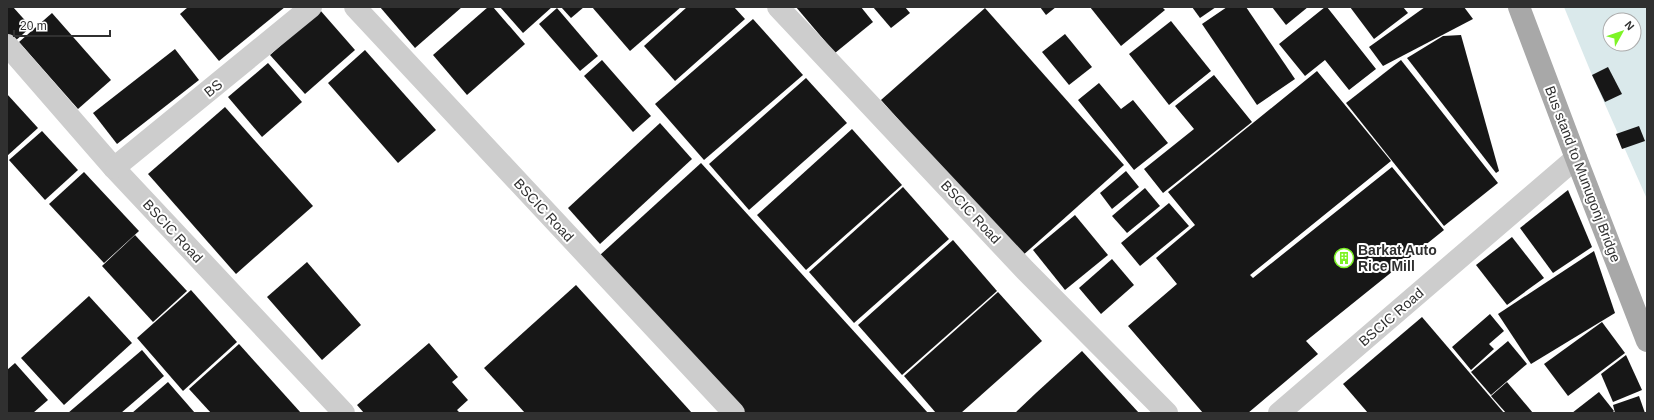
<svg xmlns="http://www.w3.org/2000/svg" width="1654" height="420" font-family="Helvetica,sans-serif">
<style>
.green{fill:#dae9eb;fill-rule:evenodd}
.building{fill:#171717}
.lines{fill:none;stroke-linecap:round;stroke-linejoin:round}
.minor{stroke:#cdcdcd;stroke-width:22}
.major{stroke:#a8a8a8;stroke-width:22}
.labels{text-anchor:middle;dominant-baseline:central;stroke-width:4;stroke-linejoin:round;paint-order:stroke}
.street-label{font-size:14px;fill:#303030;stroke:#fff}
.poi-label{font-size:14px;font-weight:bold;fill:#303030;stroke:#fff;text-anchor:start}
</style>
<rect width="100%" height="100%" fill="#fff"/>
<path class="green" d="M1564 7H1647V199L1592 75ZM1610 20H1634V44H1610Z"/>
<g class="building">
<path d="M7 7H13L31 27 14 42 7 35Z"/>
<path d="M188 7H285L219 61 180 14Z"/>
<path d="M380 7H462L415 48Z"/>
<path d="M488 7H493L525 44 467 95 433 55Z"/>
<path d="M500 7H552L523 33Z"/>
<path d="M561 7H584L571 18Z"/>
<path d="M592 7H681L630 51Z"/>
<path d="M687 7H734L745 19 675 81 644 46Z"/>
<path d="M796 7H861L873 22 835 53Z"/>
<path d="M873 7H905L910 13 891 28Z"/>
<path d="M1040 7H1056L1046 15Z"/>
<path d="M1090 7H1162L1165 10 1121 46Z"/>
<path d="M1192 7H1216L1200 18Z"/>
<path d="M1227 7H1246L1295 79 1257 105 1202 24Z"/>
<path d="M1272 7H1308L1286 25Z"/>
<path d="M1325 7H1327L1376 69 1349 90 1325 60 1305 76 1279 44Z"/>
<path d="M1350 7H1403L1408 13 1374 39Z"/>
<path d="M1425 7H1464L1473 19 1383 66 1369 47Z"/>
<path d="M557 8 598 56 580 71 539 24Z"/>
<path d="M985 8 1124 165 1021 257 881 100Z"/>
<path d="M320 10 355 50 305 94 270 55Z"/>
<path d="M52 13 111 80 78 109 19 42Z"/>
<path d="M753 19 803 75 704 160 655 104Z"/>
<path d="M1171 21 1211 71 1169 105 1129 54Z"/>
<path d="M1065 34 1092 67 1069 85 1042 52Z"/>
<path d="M1461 35 1499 171 1496 173 1407 58 1443 36Z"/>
<path d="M175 49 199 80 117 144 93 113Z"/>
<path d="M365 50 436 130 398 163 328 83Z"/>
<path d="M602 60 651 116 633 132 584 76Z"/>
<path d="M1401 60 1498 183 1444 226 1346 103Z"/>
<path d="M268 63 302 102 262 137 228 97Z"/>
<path d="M1608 67 1622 94 1605 102 1592 75Z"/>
<path d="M1317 71 1391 161 1250 275 1253 278 1392 167 1444 230 1306 341 1318 354 1248 413H1203L1128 326 1177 284 1156 258 1195 225 1168 192Z"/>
<path d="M1214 75 1252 122 1163 193 1144 169 1194 129 1175 106Z"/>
<path d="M806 78 847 123 749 210 709 164Z"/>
<path d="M1099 83 1121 109 1133 100 1168 143 1134 170 1078 100Z"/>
<path d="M7 94 38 128 7 156Z"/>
<path d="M225 107 313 206 236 274 148 174Z"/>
<path d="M660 123 692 159 600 244 568 208Z"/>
<path d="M1639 126 1645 141 1622 149 1616 134Z"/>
<path d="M852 129 902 185 806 270 757 215Z"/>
<path d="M42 131 78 170 45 200 9 160Z"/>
<path d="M701 163 928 413H743L600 255Z"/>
<path d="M1126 171 1139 187 1112 209 1100 193Z"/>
<path d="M84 172 139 231 104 263 49 204Z"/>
<path d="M903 187 949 239 854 323 809 272Z"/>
<path d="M1145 188 1160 206 1127 233 1112 216Z"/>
<path d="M1568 190 1592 247 1553 273 1520 228Z"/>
<path d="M1169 203 1189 226 1140 266 1121 243Z"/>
<path d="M1075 215 1108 255 1065 290 1033 250Z"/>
<path d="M135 235 187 291 153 322 102 266Z"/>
<path d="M1512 237 1544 278 1507 305 1476 265Z"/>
<path d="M953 240 997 291 902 375 858 325Z"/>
<path d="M1594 251 1615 313 1531 364 1498 314Z"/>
<path d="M1112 259 1134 285 1101 314 1079 288Z"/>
<path d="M307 262 361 325 322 360 267 297Z"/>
<path d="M576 285 692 413H525L484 368Z"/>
<path d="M191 290 237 342 183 391 137 338Z"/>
<path d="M998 292 1042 341 961 413H936L904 376Z"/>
<path d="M89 296 132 343 64 405 21 358Z"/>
<path d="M1490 314 1504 331 1489 344 1494 349 1471 370 1452 347Z"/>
<path d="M1422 317 1504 413H1368L1343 384Z"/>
<path d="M1602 322 1625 353 1568 396 1544 364Z"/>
<path d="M1508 341 1527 364 1491 395 1471 372Z"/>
<path d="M429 343 458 377 452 382 468 400 457 410 460 413H364L357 405Z"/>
<path d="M239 344 301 413H211L189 389Z"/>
<path d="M142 350 164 376 121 413H68Z"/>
<path d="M1082 351 1139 413H1015L1036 393Z"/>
<path d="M1626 355 1642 390 1613 402 1601 374Z"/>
<path d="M15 363 48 400 33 413H7V370Z"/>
<path d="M168 382 195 413H132Z"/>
<path d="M1507 382 1533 413H1506L1491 396Z"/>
<path d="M1599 392 1614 411 1612 413H1572Z"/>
<path d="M1639 396 1645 413H1615L1613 405Z"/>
</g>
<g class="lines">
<g class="minor">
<path d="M355 7 734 413"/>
<path d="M778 7 1025 270 1167 413"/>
<path d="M7 45 114 168 344 413"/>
<path d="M114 168 311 7"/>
<path d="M1279 413 1576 158"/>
</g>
<path class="major" d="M1519 7 1576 158 1647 341"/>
</g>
<defs>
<g id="building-ring" transform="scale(1)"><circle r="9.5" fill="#fff" stroke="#7df425" stroke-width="1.5"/><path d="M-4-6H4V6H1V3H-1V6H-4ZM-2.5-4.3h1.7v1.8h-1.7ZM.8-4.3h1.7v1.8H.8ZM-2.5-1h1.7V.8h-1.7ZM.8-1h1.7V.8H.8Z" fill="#7df425"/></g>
</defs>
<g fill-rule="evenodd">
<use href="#building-ring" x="1344" y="258"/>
</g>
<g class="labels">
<g class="street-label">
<text transform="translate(213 88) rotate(-39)">BS</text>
<text transform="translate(1583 174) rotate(69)">Bus stand to Munugonj Bridge</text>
<text transform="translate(544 210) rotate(47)">BSCIC Road</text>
<text transform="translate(971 212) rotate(47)">BSCIC Road</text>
<text transform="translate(173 231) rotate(47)">BSCIC Road</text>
<text transform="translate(1391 317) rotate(-41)">BSCIC Road</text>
</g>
<g class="poi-label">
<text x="1358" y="250">Barkat Auto<tspan x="1358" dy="16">Rice Mill</tspan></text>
</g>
</g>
<rect width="1654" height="420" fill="none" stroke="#303030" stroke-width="16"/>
<g transform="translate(1622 32) rotate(50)"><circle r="19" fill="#ffffff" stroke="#acacac"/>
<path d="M0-3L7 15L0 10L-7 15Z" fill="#7df425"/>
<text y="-6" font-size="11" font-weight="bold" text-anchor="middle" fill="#303030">N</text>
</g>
<path d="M14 30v6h96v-6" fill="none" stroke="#303030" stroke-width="2"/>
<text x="20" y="30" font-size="12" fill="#303030" stroke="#ffffff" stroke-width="3" paint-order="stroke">20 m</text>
</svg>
